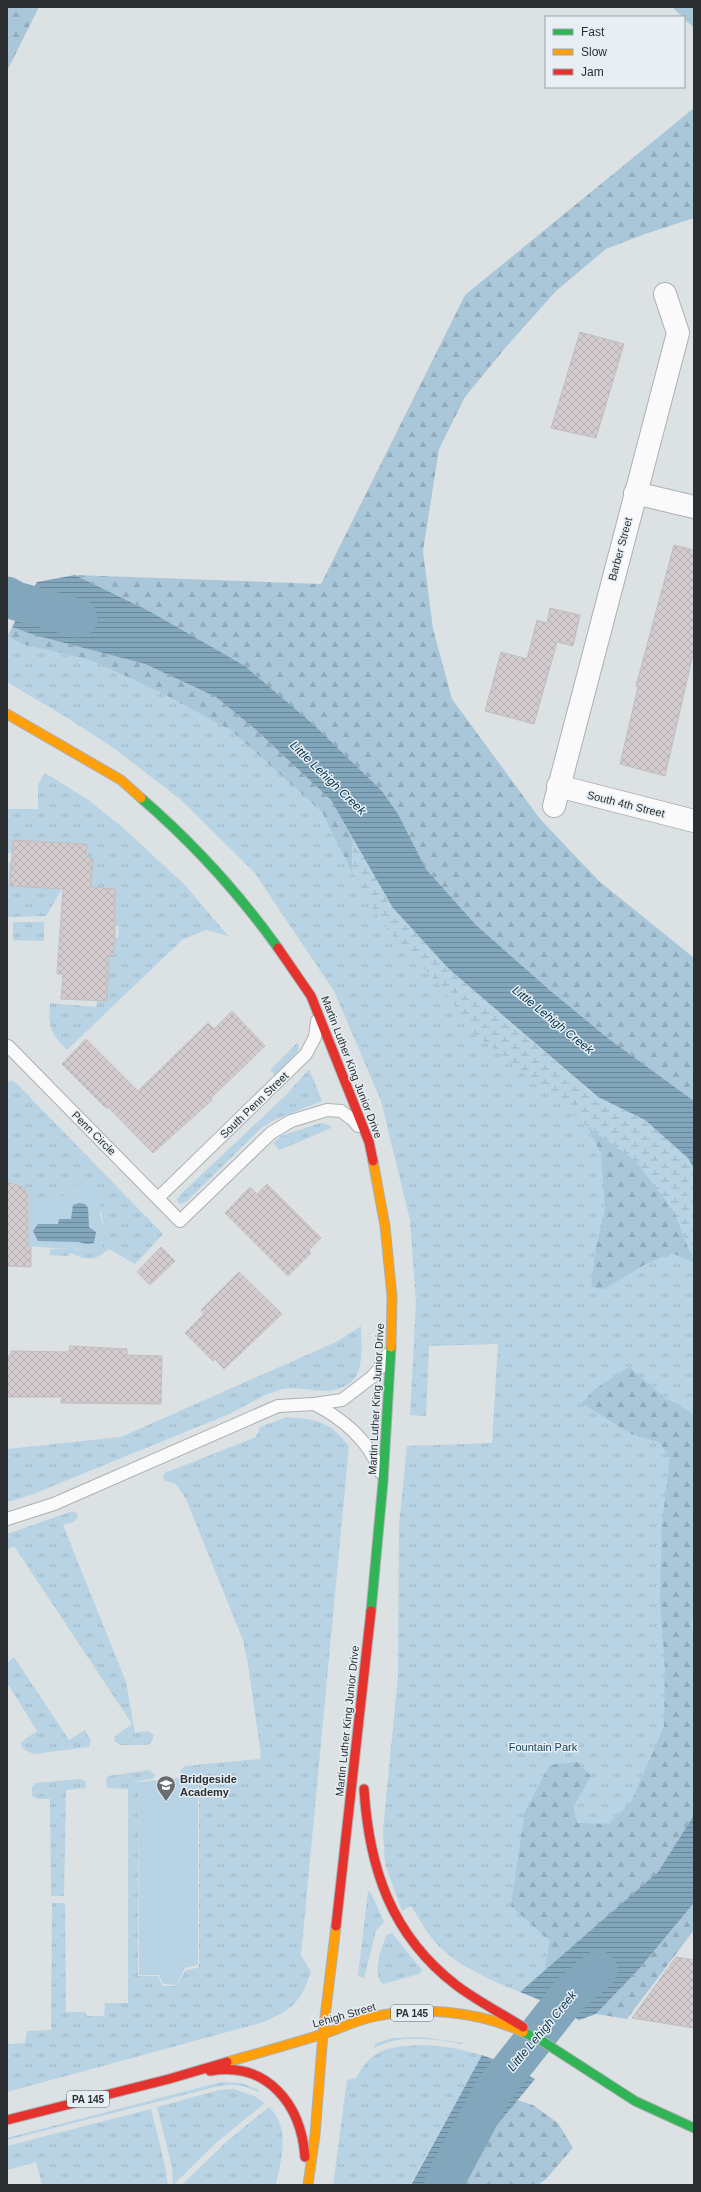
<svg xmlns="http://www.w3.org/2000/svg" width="701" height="2192" font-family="Helvetica,sans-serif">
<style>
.grass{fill:url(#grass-tufts)}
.forest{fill:url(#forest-firs)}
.wetland{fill:url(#wetland-marsh)}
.garden{fill:#b7d3e4}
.water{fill:url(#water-rules)}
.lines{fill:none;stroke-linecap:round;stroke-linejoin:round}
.river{stroke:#82a6bc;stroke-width:39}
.building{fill:url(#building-cross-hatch);stroke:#c0c0c1}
.lane-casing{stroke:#acb0b2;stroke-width:14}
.street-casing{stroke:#acb0b2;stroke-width:24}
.fast-casing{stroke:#acb0b2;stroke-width:11}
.slow-casing{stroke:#acb0b2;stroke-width:11}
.jam-casing{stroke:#acb0b2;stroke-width:11}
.lane{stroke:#fafafb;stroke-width:12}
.street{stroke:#fafafb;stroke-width:22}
.fast{stroke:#30b455;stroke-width:9}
.slow{stroke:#ff9f0a;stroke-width:9}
.jam{stroke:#e5322d;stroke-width:9}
.labels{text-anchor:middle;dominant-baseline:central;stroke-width:3;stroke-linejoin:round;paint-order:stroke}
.shield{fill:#e7eff5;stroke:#64696c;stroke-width:1}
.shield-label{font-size:10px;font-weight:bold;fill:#2c2f31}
.street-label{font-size:11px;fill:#2c2f31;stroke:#e7eff5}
.park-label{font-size:11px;fill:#143d53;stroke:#e7eff5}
.poi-label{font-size:11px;font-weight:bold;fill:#2c2f31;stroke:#e7eff5;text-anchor:start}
.water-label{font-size:12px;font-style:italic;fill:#053147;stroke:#e7eff5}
</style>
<defs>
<pattern id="grass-tufts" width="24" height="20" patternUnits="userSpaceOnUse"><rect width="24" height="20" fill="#b7d3e4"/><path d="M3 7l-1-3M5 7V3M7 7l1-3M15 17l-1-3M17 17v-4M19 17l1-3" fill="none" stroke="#9eb5c4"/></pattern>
<pattern id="forest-firs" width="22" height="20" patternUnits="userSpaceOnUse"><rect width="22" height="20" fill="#a9c7d9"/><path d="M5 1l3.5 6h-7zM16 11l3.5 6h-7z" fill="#92abbb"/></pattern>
<pattern id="wetland-marsh" width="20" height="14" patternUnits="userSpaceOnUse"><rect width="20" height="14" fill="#b7d3e4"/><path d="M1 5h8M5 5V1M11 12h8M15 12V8" fill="none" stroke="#9eb5c4"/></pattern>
<pattern id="water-rules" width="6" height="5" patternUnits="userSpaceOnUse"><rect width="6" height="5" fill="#82a6bc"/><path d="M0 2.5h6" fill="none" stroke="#6b8899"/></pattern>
<pattern id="building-cross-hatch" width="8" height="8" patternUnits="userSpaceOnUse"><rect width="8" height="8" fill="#d3cbcd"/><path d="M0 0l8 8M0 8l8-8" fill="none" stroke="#b5afb0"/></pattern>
</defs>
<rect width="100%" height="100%" fill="#dce1e4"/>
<g class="grass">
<path d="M8 636 22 644 90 660 156 690 232 731 322 812 355 870 495 1016 694 1179V1790L544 1973 520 1992C492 1981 450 1963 431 1937 424 1928 418 1916 411 1906L402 1911 385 1864 383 1829 398 1676 399 1524 407 1446 492 1443 498 1344 429 1346 426 1416 410 1415 416 1303 410 1220 381 1101 334 991 254 872 181 800 115 749 66 717 7 682Z"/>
<path d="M45 773 87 799 121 826 185 885 228 936 206 930 182 940 67 1050C50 1033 48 1027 50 1003L96 1007 97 1001H107L109 955 112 956 114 937 118 938 119 926H115L116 910 110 909 115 889 86 887 92 869 93 859 86 858 87 844 13 840 12 853H7V809H38V784Z"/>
<path d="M9 862H12L11 886 62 889 46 916 7 917Z"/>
<path d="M13 922H44V941L13 940Z"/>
<path d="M297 1043 299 1046 298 1051 275 1075 270 1070Z"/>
<path d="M309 1069 322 1101 276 1119 262 1127 187 1201 181 1204 178 1202 177 1199 181 1194 287 1094Z"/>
<path d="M11 1080 17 1084 163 1234 135 1264 109 1249C94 1261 88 1261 71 1253L67 1256 49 1255 51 1249H67L70 1245 78 1250 106 1235 100 1208 71 1187 59 1200H29C28 1189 19 1181 7 1186V1082Z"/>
<path d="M320 1123 330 1125 331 1128 280 1150 273 1143 281 1136Z"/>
<path d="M361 1326C361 1343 365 1372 350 1383 326 1400 302 1383 279 1390 259 1396 241 1409 222 1417 158 1443 94 1469 31 1495L7 1502V1449L121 1437 336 1342Z"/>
<path d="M287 1417C317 1420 329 1420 349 1446L301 1955 311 1972C300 2004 293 2008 264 2022L7 2092V2040L9 2044 25 2043 27 2031 51 2030 52 1903H65L66 2012H85L87 2016H104L105 2003H128V1789L107 1788 106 1779 108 1776 149 1770 155 1775 152 1779 138 1781V1976H158L163 1986H176L185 1971 199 1967V1774L185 1776 181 1774 180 1771 185 1766 260 1759 261 1756 248 1664 243 1640 186 1499 176 1484 165 1481 163 1478 165 1473 256 1437 260 1427Z"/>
<path d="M73 1511 78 1515C76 1523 70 1523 63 1525L126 1682 135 1733 148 1731 154 1735 151 1743 147 1745H120L114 1741 115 1736 132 1724 14 1546 7 1550V1534Z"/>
<path d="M14 1657 69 1740 85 1730 91 1741 89 1747 33 1754 22 1748 21 1742 37 1731 7 1683V1663Z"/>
<path d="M80 1779 85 1781 86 1788 66 1790 64 1896H51L50 1799H37L32 1796V1788L35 1783Z"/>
<path d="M368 1891 371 1893 384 1922 376 1931 364 1978 358 1976Z"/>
<path d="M392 1933 422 1970 419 1974 383 1984C371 1973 382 1949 386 1935Z"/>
<path d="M421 2037 463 2043 461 2044C433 2039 401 2034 374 2048L375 2044 392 2038Z"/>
<path d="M425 2045 454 2048 482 2055 410 2185H333L347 2080 356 2078C372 2047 393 2046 425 2045Z"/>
<path d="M221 2082 241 2083 259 2090 258 2092C245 2085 233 2083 219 2086L7 2140V2138Z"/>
<path d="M234 2089 254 2096 265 2103 217 2142 173 2185 172 2167 157 2107 219 2090Z"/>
<path d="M269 2107C291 2128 281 2159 276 2185H182L226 2142Z"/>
<path d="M151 2109 165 2166 168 2185H42L36 2162 7 2170V2146Z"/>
</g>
<g class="forest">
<path d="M7 7H39L7 71Z"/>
<path d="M672 7H694V28Z"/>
<path d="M694 108V218L645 234 606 249 556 291 506 347 465 397 439 449 423 551 433 629 452 699 540 819 599 881 694 958V1101L609 1039 552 992 476 925 426 869 398 814 382 791 313 724 245 666 151 612 75 575 321 584 465 295Z"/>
<path d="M12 627 34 635 145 664 216 697 255 729 331 800 353 837 352 872 322 812 232 731 156 690 90 660 22 644 8 636Z"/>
<path d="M588 1127 636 1161 674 1212 694 1263 672 1253 644 1265 604 1289 591 1287 596 1246 605 1209 601 1154Z"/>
<path d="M629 1367 665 1398 686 1409 694 1415V1612L691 1625 694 1638V1815L658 1872 544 1973 550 1941 511 1906 525 1811 550 1765 577 1762 591 1776 573 1807 577 1823 609 1824 631 1802 664 1726 665 1669 660 1601 662 1523 670 1458 659 1442 631 1434 582 1403 595 1389Z"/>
<path d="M694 1903V1930L627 2019 596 2014 639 1969Z"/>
<path d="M517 2100 533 2105 558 2123 573 2148 546 2179 538 2185H464L497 2125Z"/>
</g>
<path class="wetland" d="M353 837 393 908 449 969 597 1097 645 1120 688 1158 694 1169V1260L674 1212 636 1161 588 1127 520 1069 476 1035 437 982 383 925 352 872Z"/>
<g class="garden">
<path d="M80 1182 101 1195 100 1214 106 1235 105 1242 96 1253 88 1254 70 1245 67 1249 28 1246 29 1200H59L71 1187Z"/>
<path d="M198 1776V1965L185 1968 176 1985 163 1984 159 1975H139L138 1782Z"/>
</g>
<g class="water">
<path d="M75 575 151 612 245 666 313 724 382 791 398 814 426 869 476 925 552 992 609 1039 694 1101V1169L688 1158 645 1120 598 1097 449 969 393 908 331 800 255 729 216 697 145 664 34 635 12 627 37 582Z"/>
<path d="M79 1203 85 1204 88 1208 89 1227 96 1232 94 1243 87 1244 79 1242 38 1241 33 1231 38 1224H58L59 1219H71L73 1205Z"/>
<path d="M694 1815V1903L639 1969 596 2014 579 2020 550 2004 520 1992 658 1872Z"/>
<path d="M482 2055 504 2063 535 2079 497 2125 464 2185H411Z"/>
</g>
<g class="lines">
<g class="river">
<path d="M7 596 16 601 78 618"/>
<path d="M443 2185 493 2091 569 1995 598 1970"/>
</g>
</g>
<g class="building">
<path d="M580 332 624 344 596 438 551 428Z"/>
<path d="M674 545 694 550V650L665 776 620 764 638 687 636 686Z"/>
<path d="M550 608 580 615 573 646 557 642 534 724 485 711 501 652 527 659 537 620 547 623Z"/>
<path d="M13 840 87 844 86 858 93 859 91 887 115 889V938L113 956 109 955 107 1001 61 999 63 974H57L63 889 10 886Z"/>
<path d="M232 1011 265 1046 211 1098 212 1100 153 1153 108 1107 107 1109 62 1064 86 1039 138 1091 208 1023 214 1029Z"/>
<path d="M7 1182 23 1187 28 1196V1246L31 1247V1267L7 1266Z"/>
<path d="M267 1184 321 1238 309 1250 311 1253 288 1276 225 1213 250 1187 257 1194Z"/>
<path d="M161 1247 175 1261 150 1285 137 1272Z"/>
<path d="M239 1272 282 1314 224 1369 215 1359 213 1361 185 1333 204 1314 201 1310Z"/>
<path d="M70 1346 127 1349V1355L162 1356 161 1404 61 1403 62 1397H7L8 1355H11V1351L69 1352Z"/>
<path d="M676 1957 694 1960V2028L632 2018Z"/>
</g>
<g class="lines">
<g class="lane-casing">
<g id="lane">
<path d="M7 1048 8 1046 180 1221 271 1133 291 1121 327 1110 341 1111 353 1120 358 1126"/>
<path d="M158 1198 306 1054 315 1037 317 1021"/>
<path d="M314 1404C342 1418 370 1441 380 1472"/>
<path d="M7 1519 54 1504 278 1406 314 1404 342 1400 372 1377 384 1363 388 1354"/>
</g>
</g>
<g class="street-casing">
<g id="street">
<path d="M635 493 694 507"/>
<path d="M558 786 694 821"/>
<path d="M554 806 678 333 665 294"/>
</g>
</g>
<g class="fast-casing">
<g id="fast">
<path d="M141 798C193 843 238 892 278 948"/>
<path d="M371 1611 383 1482 391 1347"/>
<path d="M523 2032 542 2041 635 2101 694 2128"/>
</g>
</g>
<g class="slow-casing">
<g id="slow">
<path d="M7 714 121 780 141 798"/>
<path d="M373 1161 385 1226 392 1296 391 1347"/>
<path d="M227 2062C259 2053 291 2044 323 2034 339 2029 355 2021 372 2017 421 2006 478 2011 523 2032"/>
<path d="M308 2185 315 2135 323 2034 336 1926"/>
</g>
</g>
<g class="jam-casing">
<g id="jam">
<path d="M278 948 311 996 369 1142 373 1161"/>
<path d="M364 1789C369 1868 391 1935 456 1985 477 2001 501 2013 523 2027"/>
<path d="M336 1926 371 1611"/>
<path d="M210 2071C267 2061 301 2104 305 2157"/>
<path d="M7 2120 169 2079 227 2062"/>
</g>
</g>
<use href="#lane" class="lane"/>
<use href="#street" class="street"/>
<use href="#fast" class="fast"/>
<use href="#slow" class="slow"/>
<use href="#jam" class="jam"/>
</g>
<defs>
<g id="school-pin" transform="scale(1)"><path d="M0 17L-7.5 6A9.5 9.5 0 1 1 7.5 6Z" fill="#6a6d70" stroke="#e7eff5"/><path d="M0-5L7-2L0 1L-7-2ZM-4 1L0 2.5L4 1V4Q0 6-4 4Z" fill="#fff"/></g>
</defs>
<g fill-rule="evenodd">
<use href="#school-pin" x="166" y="1785"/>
</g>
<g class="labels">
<g class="shield">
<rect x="391" y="2005" width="42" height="16" rx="3"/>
<rect x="67" y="2091" width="42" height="16" rx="3"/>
</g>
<g class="shield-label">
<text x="412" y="2013">PA 145</text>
<text x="88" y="2099">PA 145</text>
</g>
<g class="street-label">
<text transform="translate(620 549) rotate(-75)">Barber Street</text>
<text transform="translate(626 804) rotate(14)">South 4th Street</text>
<text transform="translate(352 1067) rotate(69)">Martin Luther King Junior Drive</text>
<text transform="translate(254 1105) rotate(-44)">South Penn Street</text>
<text transform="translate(94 1133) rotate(45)">Penn Circle</text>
<text transform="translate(376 1399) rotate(-87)">Martin Luther King Junior Drive</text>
<text transform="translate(347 1721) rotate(-84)">Martin Luther King Junior Drive</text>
<text transform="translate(344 2015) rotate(-16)">Lehigh Street</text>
</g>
<g class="park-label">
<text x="543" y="1747">Fountain Park</text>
</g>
<g class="poi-label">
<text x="180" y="1779">Bridgeside<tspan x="180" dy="13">Academy</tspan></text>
</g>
<g class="water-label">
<text transform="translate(328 778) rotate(44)">Little Lehigh Creek</text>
<text transform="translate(553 1020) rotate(39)">Little Lehigh Creek</text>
<text transform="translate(542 2031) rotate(-50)">Little Lehigh Creek</text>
</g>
</g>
<rect width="701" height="2192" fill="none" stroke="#2c2f31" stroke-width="16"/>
<rect x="545" y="16" width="140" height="72" fill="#e7eff5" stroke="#9ca2a7"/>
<rect x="553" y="29" width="20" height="6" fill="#30b455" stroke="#9ca2a7"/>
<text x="581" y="36" font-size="12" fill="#2c2f31">Fast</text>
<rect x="553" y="49" width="20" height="6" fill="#ff9f0a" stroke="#9ca2a7"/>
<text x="581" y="56" font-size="12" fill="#2c2f31">Slow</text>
<rect x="553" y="69" width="20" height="6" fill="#e5322d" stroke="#9ca2a7"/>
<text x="581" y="76" font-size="12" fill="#2c2f31">Jam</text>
</svg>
